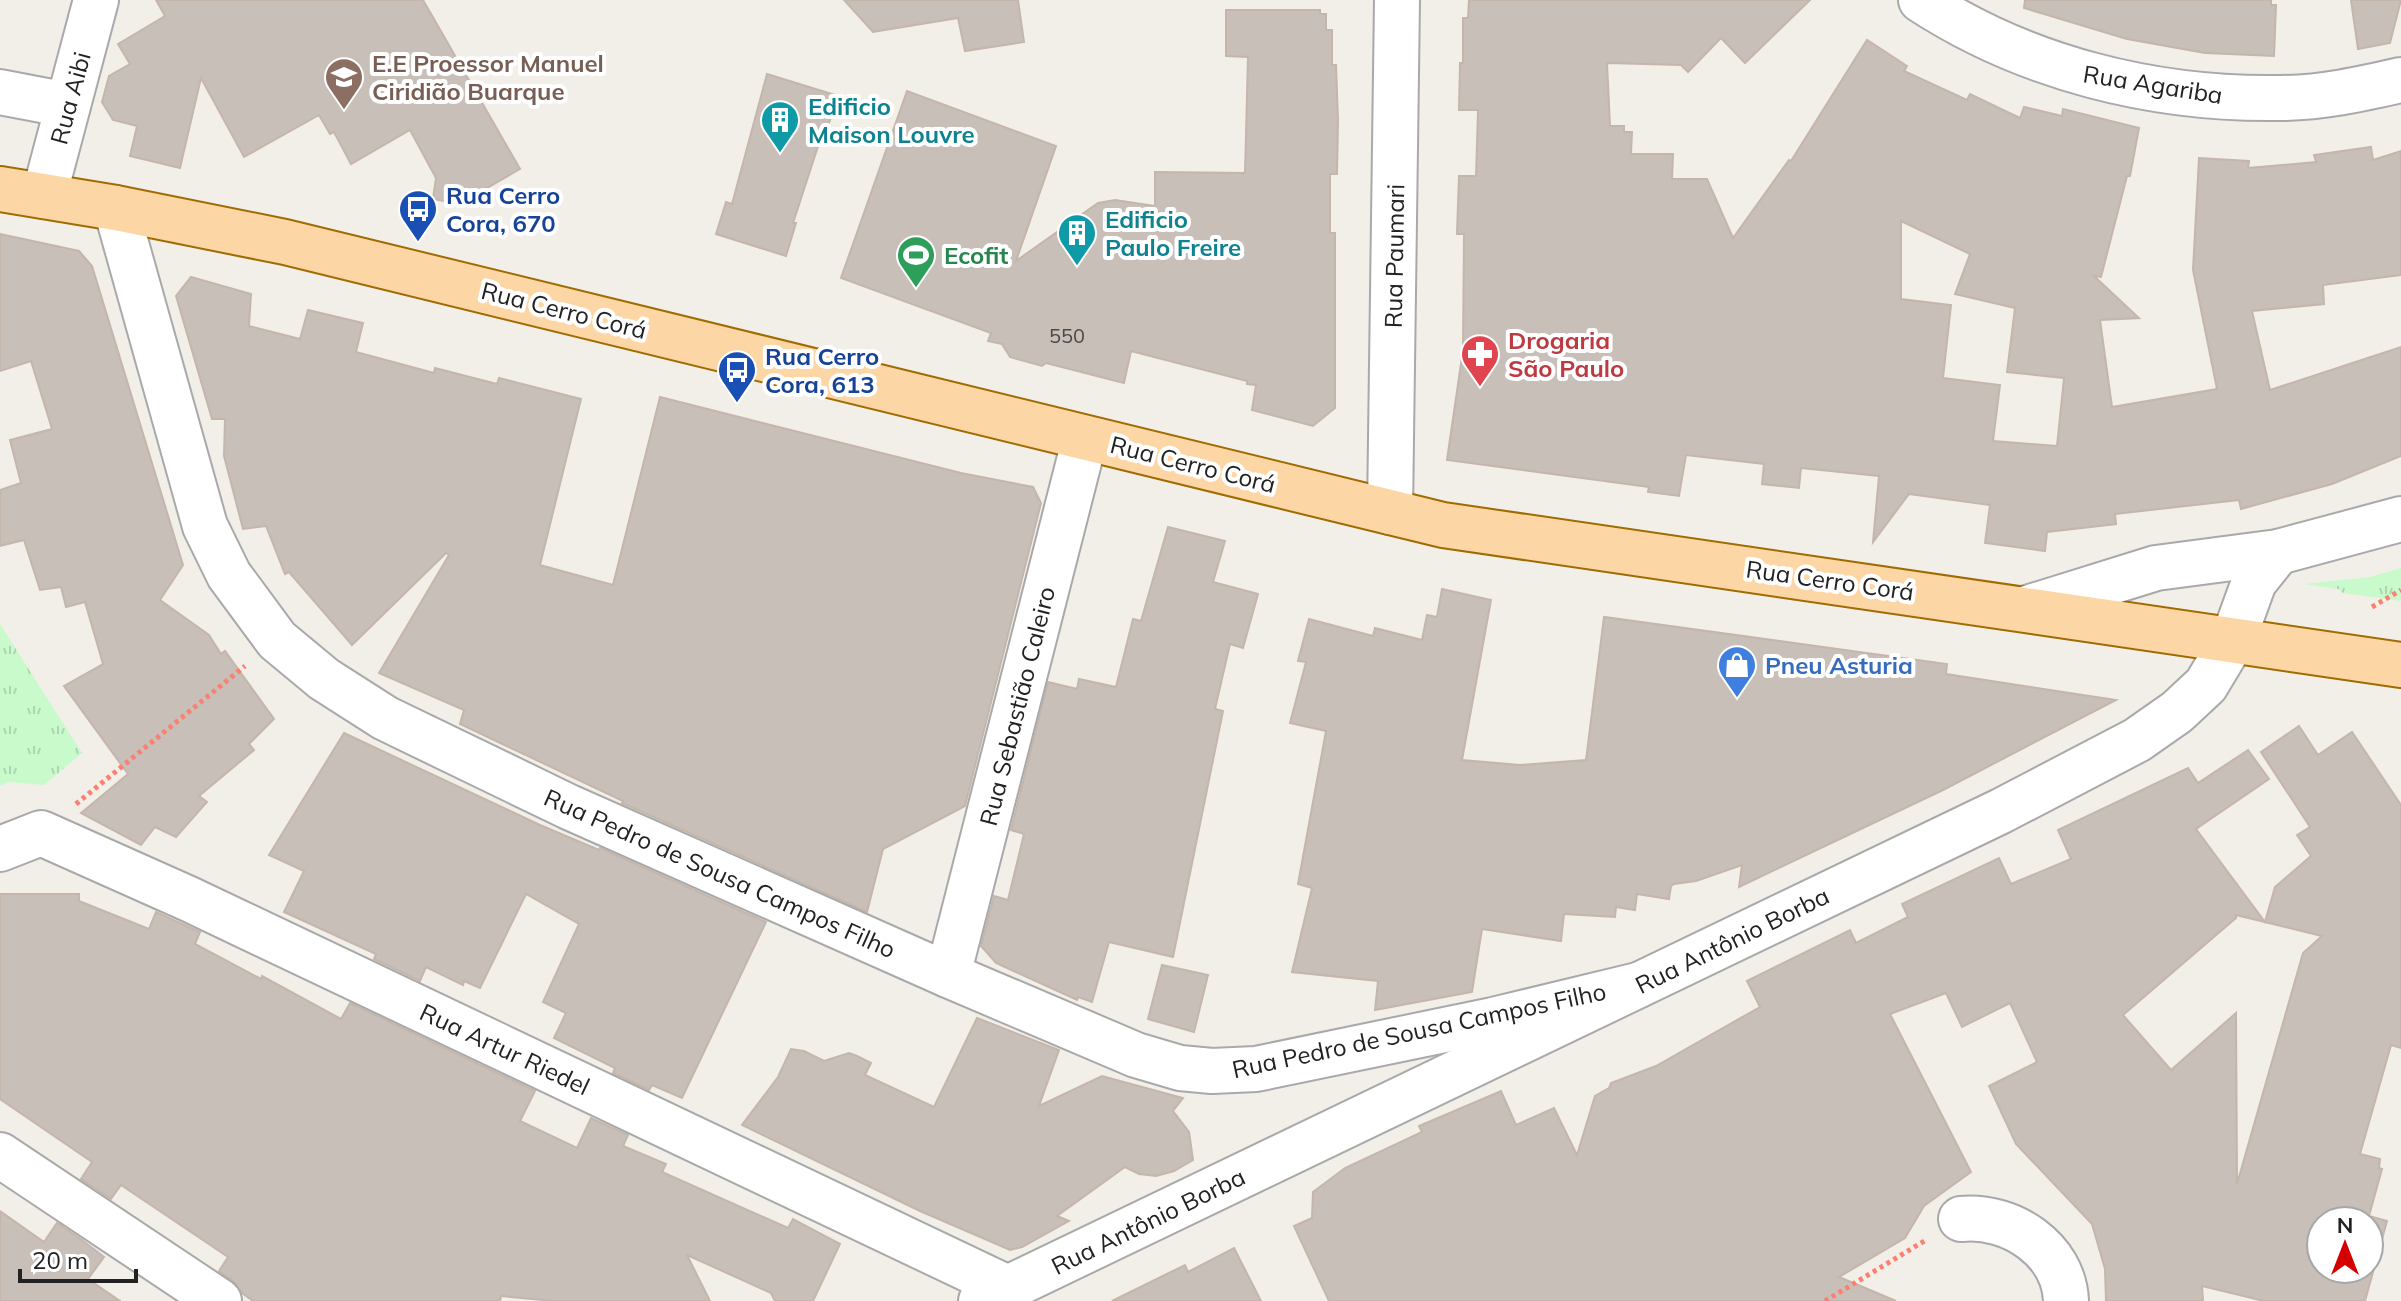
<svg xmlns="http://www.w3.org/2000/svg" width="2401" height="1301" font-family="Mulish,sans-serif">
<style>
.park{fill:url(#park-tufts)}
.building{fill:#c7bfb8;stroke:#c4b6ab;stroke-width:2;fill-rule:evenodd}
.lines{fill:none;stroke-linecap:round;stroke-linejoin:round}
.minor-casing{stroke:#a9a9a9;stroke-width:48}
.major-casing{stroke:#a06b00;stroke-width:48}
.path{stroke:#fa8072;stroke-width:5;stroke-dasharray:4 4;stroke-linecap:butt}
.minor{stroke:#fff;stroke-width:44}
.major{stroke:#fcd6a4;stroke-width:44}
.labels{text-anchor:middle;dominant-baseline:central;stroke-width:8;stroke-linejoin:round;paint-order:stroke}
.number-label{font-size:20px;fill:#4b4948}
.education-label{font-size:24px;font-weight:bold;fill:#785e54;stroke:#fff;text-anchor:start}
.street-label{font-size:24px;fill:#222;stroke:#fff}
.culture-label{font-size:24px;font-weight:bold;fill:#0d838f;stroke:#fff;text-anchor:start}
.transit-label{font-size:24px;font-weight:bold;fill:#164399;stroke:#fff;text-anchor:start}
.leisure-label{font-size:24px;font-weight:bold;fill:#27864d;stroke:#fff;text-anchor:start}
.health-label{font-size:24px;font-weight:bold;fill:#be3a42;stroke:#fff;text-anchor:start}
.shop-label{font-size:24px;font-weight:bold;fill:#366cbe;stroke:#fff;text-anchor:start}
</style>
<defs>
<pattern id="park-tufts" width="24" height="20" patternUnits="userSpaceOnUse" patternTransform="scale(2)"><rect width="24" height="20" fill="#c8facc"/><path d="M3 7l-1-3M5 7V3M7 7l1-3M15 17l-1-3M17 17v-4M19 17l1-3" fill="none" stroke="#acd6af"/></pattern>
</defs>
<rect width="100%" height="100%" fill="#f2efe9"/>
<g class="park">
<path d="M2401 568V601L2343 593 2338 589 2304 584 2370 577Z"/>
<path d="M0 624 82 753 44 785 9 782 0 786Z"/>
</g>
<g class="building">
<path d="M156 0H423L520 169 459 204 433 199 436 178 410 130 351 164 334 132 330 134 319 115 244 157 201 78 180 168 130 156 137 126 113 120 102 102 109 76 130 64 118 44 165 16Z"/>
<path d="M844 0H1018L1024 42 965 51 958 18 873 32Z"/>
<path d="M1469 0H1810L1745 63 1721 38 1688 72 1681 65 1607 63 1610 126H1624V132H1632L1631 154H1673L1672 179H1707L1733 238 1789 160 1791 161 1867 40 1907 66 1904 71 1967 100 1970 94 2020 118 2024 107 2062 116 2063 109 2139 128 2130 176H2127L2101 277 2094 276 2139 318 2100 320 2112 407 2217 389 2193 270 2199 158 2249 161 2248 168 2316 162 2314 155 2371 147 2373 160 2401 151V275L2323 285 2324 304 2252 311 2270 390 2401 347V456L2332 484 2241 509 2239 500 2115 514 2116 524 2047 532 2045 551 1985 543 1990 505 1909 494 1873 542 1879 476 1801 468 1799 488 1762 484 1764 464 1686 455 1679 496 1648 492 1649 487 1447 460 1463 350 1464 234H1457L1459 176H1476L1478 110H1459L1460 63H1463V18H1468ZM1901 221 1970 254 1955 294 2015 308 2007 372 2064 378 2057 446 1993 441 2000 385 1943 378 1951 305 1901 299Z"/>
<path d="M2025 0H2271V5H2276L2274 56 2205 53 2127 39 2024 8Z"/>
<path d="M2351 0H2401L2390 43 2358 49Z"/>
<path d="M1226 10H1320V14H1326V30H1332V65H1336L1338 120 1337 174H1330V233H1335V408L1313 426 1252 410 1256 385 1247 384V381L1131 351 1124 383 1046 363 1042 366 1010 357 1002 344 988 341 991 333 841 278 907 91 1056 146 1016 261 1098 203 1115 200 1155 206V172L1245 173 1248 57 1226 56Z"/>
<path d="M767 74 838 96 827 129 824 128 793 223H796L786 256 716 234 726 202 732 204Z"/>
<path d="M0 234 79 251 92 266 183 565 160 600 209 635 221 654 225 651 274 719 249 744 254 750 199 796 207 802 176 837 155 827 141 845 81 813 128 774 64 686 103 664 85 602 66 607 61 587 40 590 24 540 0 546V490L21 483 10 440 52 429 31 361 0 371Z"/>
<path d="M191 277 251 294 249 326 300 339 308 310 363 323 356 352 434 373 435 368 497 384 499 378 581 399 540 565 613 585 660 397 961 473 1033 487 1041 503 965 806 883 849 867 912 622 803 623 801 460 724 464 710 379 673 449 555 446 553 352 645 289 572 285 574 266 526 243 529 224 456 225 419H212L176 296Z"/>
<path d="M1168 527 1225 541 1213 582 1258 594 1243 648 1230 644 1215 709 1223 711 1173 957 1109 942 1092 1002 1078 997 1077 1000 996 963 981 946 994 896 1008 900 1024 834 1011 830 1048 682 1077 689 1079 679 1116 687 1133 619 1141 621Z"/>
<path d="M1442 589 1491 600 1462 760 1520 765 1586 760 1604 617 1947 664 1946 674 2116 700 1943 790 1739 887 1742 865 1696 881 1674 884 1671 886 1669 899 1637 894 1635 910 1616 907 1615 917 1564 914 1561 941 1482 929 1472 992 1375 1010 1378 981 1292 972 1312 888 1298 884 1326 731 1290 723 1306 662 1298 661 1309 619 1373 636 1375 628 1422 640 1427 615 1437 617Z"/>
<path d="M2299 726 2318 755 2352 732 2401 805V1048L2391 1045 2360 1154 2380 1159 2379 1168 2382 1169 2369 1216 2387 1221 2365 1301H2264L2202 1286 2203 1301H2106L2105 1269 2092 1224 2016 1144 1989 1086 2037 1062 2010 1003 1962 1027 1946 993 1890 1014 1971 1172 1924 1206 1905 1238 1839 1277 1896 1301H1329L1294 1226 1312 1218 1313 1192 1345 1168 1422 1132 1419 1126 1501 1091 1516 1125 1554 1108 1577 1155 1595 1096 1609 1088 1611 1083 1656 1066 1760 1007 1747 981 1850 930 1856 943 1908 917 1902 904 1999 858 2011 884 2071 859 2058 830 2188 768 2198 783 2248 750 2269 779 2196 829 2265 922 2275 887 2311 856 2297 835 2310 827 2261 752ZM2236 915 2322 936 2303 953 2237 1184 2236 1013 2171 1070 2123 1015 2215 936 2236 918ZM2321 1221H2369V1269H2321Z"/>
<path d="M344 733 540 825 599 850 600 848 766 922 682 1098 652 1085 649 1090 613 1073 615 1068 554 1038 566 1013 543 1002 579 924 526 894 480 988 464 981 463 985 426 967 420 981 374 959 376 954 284 912 304 871 269 855Z"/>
<path d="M0 894H79V901L149 929 156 912 200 932 195 944 261 979 262 976 341 1019 350 1003 535 1091 520 1121 577 1148 591 1118 628 1135 623 1146 666 1164 662 1172 788 1228 793 1219 840 1244 813 1301H775L771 1293 687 1255 710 1301H553L501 1296 500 1301H253L242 1293 233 1281 219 1271 228 1257 121 1185 111 1199 81 1179 92 1162 0 1099Z"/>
<path d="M1162 965 1208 975 1194 1032 1148 1019Z"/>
<path d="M977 1018 1059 1050 1039 1106 1102 1076 1183 1098 1173 1111 1189 1132 1193 1160 1174 1171 1156 1176 1139 1174 1125 1167 1057 1216 1069 1221 1022 1247 1010 1250 920 1211 742 1125 778 1077 791 1049 804 1051 824 1061 849 1053 857 1056 871 1063 865 1075 934 1107Z"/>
<path d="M0 1211 44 1242 57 1223 82 1240 104 1257 88 1279 120 1301H0Z"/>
<path d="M1234 1248 1261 1301H1112L1185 1265 1188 1272Z"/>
</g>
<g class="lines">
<g class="minor-casing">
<g id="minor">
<path d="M1921 0C2027 69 2155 100 2280 98 2321 98 2362 89 2401 80"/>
<path d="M0 92 68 105"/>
<path d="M44 196 96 0"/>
<path d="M116 208 205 526 229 575 277 640 324 679 385 718 569 807 948 975 1136 1055 1180 1068 1212 1071 1256 1069 1493 1020 1638 985"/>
<path d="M1390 512 1397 0"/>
<path d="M2024 609 2156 568 2278 552 2401 519"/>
<path d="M0 849 41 833 189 899 1008 1288"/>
<path d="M948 975 1085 438"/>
<path d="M0 1155 219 1301"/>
<path d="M1961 1219C2010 1214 2064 1249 2066 1301"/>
<path d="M981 1301 2001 811 2137 740 2177 712 2206 685 2233 640 2254 582 2278 552"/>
</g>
</g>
<g class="major-casing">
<path id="major" d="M0 189 116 208 285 242 1443 525 2401 665"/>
</g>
<g class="path">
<path d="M2372 607 2401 590"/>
<path d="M76 804 245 666"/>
<path d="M1825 1301 1926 1240"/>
</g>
<use href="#minor" class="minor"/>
<use href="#major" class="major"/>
</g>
<defs>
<g id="school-pin" transform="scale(2)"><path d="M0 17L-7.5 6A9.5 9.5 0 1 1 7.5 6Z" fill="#8d6e63" stroke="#fff"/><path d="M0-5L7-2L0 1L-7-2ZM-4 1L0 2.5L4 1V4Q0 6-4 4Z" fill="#fff"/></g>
<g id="building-pin" transform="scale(2)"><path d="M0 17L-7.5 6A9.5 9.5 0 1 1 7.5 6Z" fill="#0f9aa8" stroke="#fff"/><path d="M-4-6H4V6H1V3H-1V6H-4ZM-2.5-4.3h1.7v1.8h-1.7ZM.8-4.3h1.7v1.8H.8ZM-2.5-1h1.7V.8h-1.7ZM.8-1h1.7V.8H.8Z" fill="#fff"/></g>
<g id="bus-pin" transform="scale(2)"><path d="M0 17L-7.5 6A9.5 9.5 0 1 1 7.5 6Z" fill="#1a4fb4" stroke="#fff"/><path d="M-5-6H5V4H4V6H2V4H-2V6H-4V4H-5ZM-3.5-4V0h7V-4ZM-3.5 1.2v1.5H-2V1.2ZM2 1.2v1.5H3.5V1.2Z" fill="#fff"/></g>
<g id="stadium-pin" transform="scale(2)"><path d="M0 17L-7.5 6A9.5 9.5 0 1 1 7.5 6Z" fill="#2e9e5b" stroke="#fff"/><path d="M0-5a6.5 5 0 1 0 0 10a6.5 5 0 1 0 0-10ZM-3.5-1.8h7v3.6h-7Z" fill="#fff"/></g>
<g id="pharmacy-pin" transform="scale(2)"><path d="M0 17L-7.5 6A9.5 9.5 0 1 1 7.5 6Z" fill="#e0444e" stroke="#fff"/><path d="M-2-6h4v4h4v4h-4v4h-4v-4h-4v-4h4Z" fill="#fff"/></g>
<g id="shop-pin" transform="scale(2)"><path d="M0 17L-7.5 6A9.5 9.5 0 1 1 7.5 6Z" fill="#3f7fe0" stroke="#fff"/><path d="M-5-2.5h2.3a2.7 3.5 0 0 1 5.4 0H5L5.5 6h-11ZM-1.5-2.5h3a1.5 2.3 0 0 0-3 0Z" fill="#fff"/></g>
</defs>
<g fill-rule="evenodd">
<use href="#school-pin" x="344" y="77"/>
<use href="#building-pin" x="780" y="120"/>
<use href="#bus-pin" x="418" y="209"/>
<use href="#building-pin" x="1077" y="233"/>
<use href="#stadium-pin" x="916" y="255"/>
<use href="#pharmacy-pin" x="1480" y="354"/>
<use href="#bus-pin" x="737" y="370"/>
<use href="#shop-pin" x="1737" y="665"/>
</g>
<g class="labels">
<g class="number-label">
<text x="1067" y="335">550</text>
</g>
<g class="education-label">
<text x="372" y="63">E.E Proessor Manuel<tspan x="372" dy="28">Ciridião Buarque</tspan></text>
</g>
<g class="street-label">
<text transform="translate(2153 84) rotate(9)">Rua Agariba</text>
<text transform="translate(70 98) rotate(-75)">Rua Aibi</text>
<text transform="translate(1394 256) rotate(-89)">Rua Paumari</text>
<text transform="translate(564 310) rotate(14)">Rua Cerro Corá</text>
<text transform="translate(1193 464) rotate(14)">Rua Cerro Corá</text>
<text transform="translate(1830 580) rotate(8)">Rua Cerro Corá</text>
<text transform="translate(1017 706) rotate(-76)">Rua Sebastião Caleiro</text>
<text transform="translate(720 873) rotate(24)">Rua Pedro de Sousa Campos Filho</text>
<text transform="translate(1732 940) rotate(-26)">Rua Antônio Borba</text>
<text transform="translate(1419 1030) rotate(-12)">Rua Pedro de Sousa Campos Filho</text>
<text transform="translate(505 1049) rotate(25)">Rua Artur Riedel</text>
<text transform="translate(1148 1221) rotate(-26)">Rua Antônio Borba</text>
</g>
<g class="culture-label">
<text x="808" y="106">Edificio<tspan x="808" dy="28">Maison Louvre</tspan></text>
<text x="1105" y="219">Edificio<tspan x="1105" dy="28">Paulo Freire</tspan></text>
</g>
<g class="transit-label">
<text x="446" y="195">Rua Cerro<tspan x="446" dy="28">Cora, 670</tspan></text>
<text x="765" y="356">Rua Cerro<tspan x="765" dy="28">Cora, 613</tspan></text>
</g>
<g class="leisure-label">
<text x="944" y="255">Ecofit</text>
</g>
<g class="health-label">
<text x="1508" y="340">Drogaria<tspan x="1508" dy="28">São Paulo</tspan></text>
</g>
<g class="shop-label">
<text x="1765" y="665">Pneu Asturia</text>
</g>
</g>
<g transform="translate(2345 1245)"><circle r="38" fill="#ffffff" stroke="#a7a7a7" stroke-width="2"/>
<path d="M0-6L14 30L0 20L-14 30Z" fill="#d40000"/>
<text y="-12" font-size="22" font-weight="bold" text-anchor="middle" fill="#222222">N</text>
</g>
<path d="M20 1269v12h116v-12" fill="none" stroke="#222222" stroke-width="4"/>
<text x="32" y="1269" font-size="24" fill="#222222" stroke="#ffffff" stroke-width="6" paint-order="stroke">20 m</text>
</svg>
